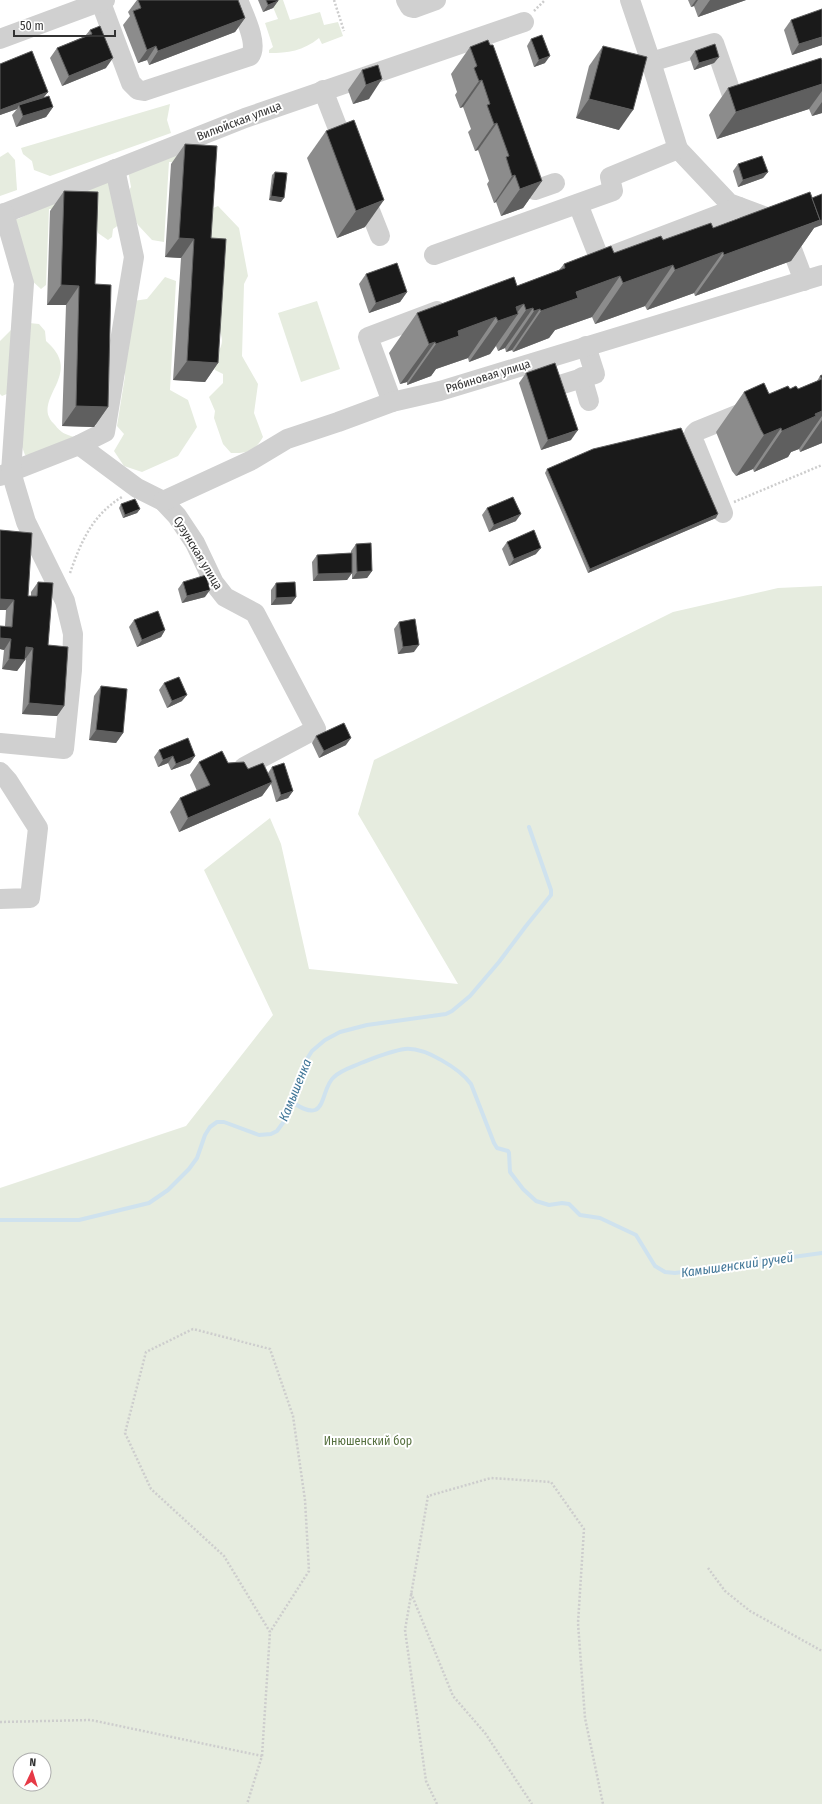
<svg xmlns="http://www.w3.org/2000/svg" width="822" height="1804" font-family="'Fira Sans Condensed',sans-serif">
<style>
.green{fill:#e6ecdf;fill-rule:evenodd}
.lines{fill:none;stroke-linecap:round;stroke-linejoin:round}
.stream{stroke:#cfe2ee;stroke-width:4}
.path{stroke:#cdcdcd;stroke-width:2.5;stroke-dasharray:2 2;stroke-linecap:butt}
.minor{stroke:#d0d0d0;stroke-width:20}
.wall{fill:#8c8c8c}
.shaded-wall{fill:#5f5f5f}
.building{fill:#1a1a1a;stroke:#5f5f5f}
.labels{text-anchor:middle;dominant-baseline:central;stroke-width:4;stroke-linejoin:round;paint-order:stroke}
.street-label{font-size:12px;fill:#333;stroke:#fff}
.park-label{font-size:12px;fill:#56703f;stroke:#fff}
.water-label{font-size:13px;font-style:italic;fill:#3f7597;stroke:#fff}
</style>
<rect width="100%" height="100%" fill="#fff"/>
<g class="green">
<path d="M270 0H283L290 20 320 12 324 25 338 22 343 36 322 44 319 38C303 51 288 53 269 53V50L273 47 265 23 278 19Z"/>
<path d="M170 104 167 120 171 133 50 176 34 170 32 161 23 154 21 148Z"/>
<path d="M181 140 201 163 169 162 164 242 152 240 138 225 132 213 127 194 131 187 128 170Z"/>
<path d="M8 152 15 160 17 190 0 196V157Z"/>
<path d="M113 173 129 218 113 229 112 237 108 240 98 233 93 217 85 209H49L46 285 41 289 28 277 12 216 18 219Z"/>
<path d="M218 206 239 228 248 276 244 284 242 356 258 384 254 413 263 437C254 452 248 453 231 453L223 444 214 418 215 411 209 397 223 383V374L215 370 212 361C221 348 226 342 218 328L213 254 206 211Z"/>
<path d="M165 277 176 281 170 390 188 400 197 427 178 456 142 472 124 466 114 451 124 434 117 426 125 376 118 323 119 303 147 299Z"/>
<path d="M317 301 340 369 301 382 278 313Z"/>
<path d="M29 323 39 324 45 331 46 341C82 372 40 393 49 417 50 420 53 423 55 425 61 433 65 434 74 437L73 455H25L20 441 14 391 2 396 0 394V341L13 328Z"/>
<path d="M822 586V1804H0V1188L186 1126 273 1015 204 870 270 818 281 844 309 969 458 984 358 814 374 760 673 612 778 588ZM20 1760H44V1784H20Z"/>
</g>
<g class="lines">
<g class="stream">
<path d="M290 1101C296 1104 307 1113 315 1110 325 1106 324 1085 334 1077 341 1070 352 1067 361 1063 374 1058 390 1051 405 1049 425 1047 460 1069 471 1084L494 1143 497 1148 508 1151 509 1153 510 1172 523 1189 536 1201 549 1205 562 1203 569 1204 580 1215 600 1218 636 1235 655 1266 665 1272 675 1273 822 1253"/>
<path d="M0 1220H79L149 1203 168 1190 189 1169 197 1158 205 1135 210 1127 217 1122H224L259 1135 271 1134 277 1131 285 1120 290 1101 303 1065 312 1051 325 1040 340 1032 367 1025 446 1014 452 1011 470 996 499 962 526 926 551 895V890L529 827"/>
</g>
<g class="path">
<path d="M334 0 344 31"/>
<path d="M534 11 545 0"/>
<path d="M734 502 822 465"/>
<path d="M70 573C81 542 92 515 122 497"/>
<path d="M708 1568 725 1591 750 1611 822 1651"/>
<path d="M411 1593 453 1696 485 1733 532 1804"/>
<path d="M0 1722 91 1720 262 1756 247 1804"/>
<path d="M262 1756 270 1632 224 1556 151 1489 125 1433 146 1352 193 1329 270 1349 293 1416 305 1500 309 1571 270 1632"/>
<path d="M437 1804 426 1781 405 1630 428 1496 491 1478 551 1482 584 1529 578 1623 585 1718 603 1804"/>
</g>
<g class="minor">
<path d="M100 0 131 83 138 90 144 91 250 56C259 44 243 13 238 0"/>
<path d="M406 0 410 7 414 8 436 0"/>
<path d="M0 39 105 0"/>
<path d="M651 62 714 43 734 101"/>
<path d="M323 90 347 152"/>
<path d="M678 149 729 203 782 223 804 281"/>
<path d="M527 165 535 190 555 183"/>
<path d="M363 193 380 236"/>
<path d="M578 204 600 260 739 207"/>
<path d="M0 215 245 118 524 22"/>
<path d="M434 255 613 191 610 177 678 149 651 62 630 0"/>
<path d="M582 377 589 401"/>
<path d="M563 384 595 374 586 346"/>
<path d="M392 402 368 337 437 311"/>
<path d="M79 445 105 432 134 257 115 169"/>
<path d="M0 476 79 445 137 488 163 501 177 516 195 543 214 583 225 597 255 613 316 729 244 767"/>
<path d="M163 501 252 460 287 439 338 422 392 402 440 391 822 275"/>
<path d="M723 513 693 439 694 434 697 431 749 410"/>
<path d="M0 743 64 749 72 670 73 634 65 601 26 522 11 472 24 283 4 213"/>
<path d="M0 772 8 781 38 828 30 898 0 899"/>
</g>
</g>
<g class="wall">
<path d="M137 0H238L245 18 235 32 149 65 147 60 138 63 123 25 130 16 128 12Z"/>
<path d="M258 0H278V1L273 8 263 12Z"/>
<path d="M688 0H746L698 17 694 6 691 7Z"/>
<path d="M791 20 822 45 792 55 784 30Z"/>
<path d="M90 30 106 68 62 86 50 58 57 48 85 36Z"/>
<path d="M531 39 545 63 534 67 527 46Z"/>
<path d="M603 46 619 130 576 118 589 66Z"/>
<path d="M470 47 542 181 523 208 501 216 496 202 494 203 487 184 489 181 478 150 475 151 468 132 471 129 463 107 460 108 455 95 457 92 451 74Z"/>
<path d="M695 51 719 57 714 63 694 70 690 58Z"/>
<path d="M822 60V113L812 116 809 109 717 139 709 115 728 88Z"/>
<path d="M0 64 48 92 44 97 53 107 46 117 16 127 12 115 17 109 0 115Z"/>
<path d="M378 65 369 99 353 104 348 90 362 70Z"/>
<path d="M326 131 365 227 337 238 307 158Z"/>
<path d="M185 144 211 238 218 363 205 382 173 380 181 258 165 257 171 164Z"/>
<path d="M738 164 768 172 763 178 738 187 733 171Z"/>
<path d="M275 172 281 202 269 200 272 175Z"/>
<path d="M64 191 95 284 108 407 94 427 62 426 66 305H47L50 211Z"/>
<path d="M713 228H814L791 261 695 296 694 293 647 310 645 306 595 324 592 317 555 330 549 338 513 352 512 350 506 352 505 348 498 351 496 346 490 354 469 362 468 358 436 369 431 376 407 385V382L400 384 389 353 417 313 517 286 559 270 564 264 614 253Z"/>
<path d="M366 274 407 292 400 302 369 313 359 284Z"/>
<path d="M526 373 571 440 541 450 519 383Z"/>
<path d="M822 375V443L800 452 799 449 791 452 788 457 754 472 753 469 736 476 732 471 716 432 744 392 769 394 790 389H798L817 381 820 376Z"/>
<path d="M547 469 716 518 588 573 545 473Z"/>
<path d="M121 504 140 509 137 513 123 518 119 508Z"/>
<path d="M487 508 516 521 489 532 482 515Z"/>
<path d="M0 530 28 596H31V592L38 582 48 645 64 706 57 716 22 714 26 658H25V660L17 671 2 669 4 650 0 649V626H5L6 610H0Z"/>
<path d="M507 542 536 554 509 566 502 549Z"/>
<path d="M356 544 372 571 367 578 352 579V573L347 580 313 581 312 562 317 555 351 553V551Z"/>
<path d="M183 582 205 597 182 603 178 589Z"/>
<path d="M276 583 296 597 291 604 271 605V590Z"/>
<path d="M134 620 165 630 161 637 137 647 129 627Z"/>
<path d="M399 622 414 652 398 654 394 629Z"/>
<path d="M164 683 182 701 167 708 159 690Z"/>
<path d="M101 686 123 733 116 743 89 740 94 696Z"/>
<path d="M316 736 346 745 319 758 312 743Z"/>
<path d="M159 750 195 756 190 763 171 770 168 763 158 767 154 757Z"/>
<path d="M199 762 228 763 248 769 268 773 272 767 293 791 288 798 276 802 271 784 262 796 179 832 170 812 180 798 197 791 190 775Z"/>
</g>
<g class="shaded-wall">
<path d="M696 0H698L694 6 691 7Z"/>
<path d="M710 0H746L698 17Z"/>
<path d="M278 1 273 8 263 12 268 5Z"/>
<path d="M245 18 235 32 149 65 158 51Z"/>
<path d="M822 37V45L792 55 799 44Z"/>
<path d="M156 46 147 60 138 63 147 50Z"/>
<path d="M550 56 545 63 534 67 539 60Z"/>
<path d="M719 57 714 63 694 70 699 63Z"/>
<path d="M113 58 106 68 62 86 69 76Z"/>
<path d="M382 79 369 99 353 104 366 85Z"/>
<path d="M482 80 463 107 460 108 479 81Z"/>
<path d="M822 84V91L809 109 717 139 736 112Z"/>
<path d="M48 92 43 98 19 105 17 109 0 115V110Z"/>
<path d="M589 99 633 110 619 130 576 118Z"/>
<path d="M822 102V113L812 116Z"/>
<path d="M53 107 46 117 16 127 23 116Z"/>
<path d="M497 123 478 150 475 151 494 124Z"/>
<path d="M768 172 763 178 738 187 743 180Z"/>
<path d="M515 175 496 202 494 203 512 176Z"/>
<path d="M542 181 523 208 501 216 520 189Z"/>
<path d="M271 196 284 198 281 202 269 200Z"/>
<path d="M384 200 365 227 337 238 356 211Z"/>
<path d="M820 220H822V225L814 228 791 261 695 296 724 255Z"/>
<path d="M179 238 194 239 181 258 165 257Z"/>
<path d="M723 252 694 293 647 310 675 270Z"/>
<path d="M673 265 645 306 595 324 623 283Z"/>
<path d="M620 276 592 317 555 330 549 338 513 352 541 311 576 292Z"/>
<path d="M61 285 79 286 66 305H47Z"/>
<path d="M407 292 400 302 369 313 376 303Z"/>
<path d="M524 304 516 314H518L490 354 469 362 498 321 516 307Z"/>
<path d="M533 308 505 348 498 351 526 310Z"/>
<path d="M540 309 512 350 506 352 534 311Z"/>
<path d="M496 317 468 358 436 369 431 376 407 385 436 344 458 331Z"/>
<path d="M435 342 407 382 400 384 429 344Z"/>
<path d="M187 361 218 363 205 382 173 380Z"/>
<path d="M76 406 108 407 94 427 62 426Z"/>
<path d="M822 411V416L799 449 791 452 788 457 754 472 782 431 815 414Z"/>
<path d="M822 420V443L800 452Z"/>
<path d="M781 428 753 469 736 476 764 435Z"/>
<path d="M578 430 571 440 541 450 548 440Z"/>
<path d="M140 509 137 513 123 518 125 515Z"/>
<path d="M521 514 516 521 489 532 494 525Z"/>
<path d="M718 514 716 518 588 573 590 569Z"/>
<path d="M541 548 536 554 509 566 514 559Z"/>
<path d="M372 571 367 578 352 579 357 572Z"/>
<path d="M352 573 347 580 313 581 318 574Z"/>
<path d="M210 590 205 597 182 603 187 596Z"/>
<path d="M296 597 291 604 271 605 276 598Z"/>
<path d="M0 599 14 600 6 610H0Z"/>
<path d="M165 630 161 637 137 647 142 640Z"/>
<path d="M0 638 11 639 4 650 0 649Z"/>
<path d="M419 645 414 652 398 654 403 647Z"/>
<path d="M26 647 33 648 26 658H18Z"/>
<path d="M9 659 25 660 17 671 2 669Z"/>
<path d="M187 695 182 701 167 708 172 701Z"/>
<path d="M29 703 64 706 57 716 22 714Z"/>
<path d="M96 730 123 733 116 743 89 740Z"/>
<path d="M351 738 346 745 319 758 324 751Z"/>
<path d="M173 756 168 763 158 767 163 760Z"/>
<path d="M195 756 190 763 171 770 176 764Z"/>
<path d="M272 782 262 796 179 832 188 818Z"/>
<path d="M293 791 288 798 276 802 281 795Z"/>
</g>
<g class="building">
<path d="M138 0H238L245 18 158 51 156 46 147 50 133 11 141 8Z"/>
<path d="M266 0H278V1L268 5Z"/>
<path d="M822 9V37L799 44 791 20Z"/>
<path d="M100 26 113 58 69 76 57 48 92 34 90 30Z"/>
<path d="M542 35 550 56 539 60 531 39Z"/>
<path d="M488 40 490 45H493L542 181 520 189 515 175 512 176 506 157 509 156 497 123 494 124 487 105 490 104 482 80 479 81 474 68 477 66 470 47Z"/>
<path d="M715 44 719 57 699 63 695 51Z"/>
<path d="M603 46 647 57 633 110 589 99Z"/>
<path d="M32 51 48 92 0 110V64Z"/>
<path d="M821 58 822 60V84L736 112 728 88Z"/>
<path d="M378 65 382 79 366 85 362 70Z"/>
<path d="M49 96 53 107 23 116 19 105Z"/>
<path d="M354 120 384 200 356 211 326 131Z"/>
<path d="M185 144 217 146 211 238 226 239 218 363 187 361 194 239 179 238Z"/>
<path d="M762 156 768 172 743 180 738 164Z"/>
<path d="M275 172 287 173 284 198 271 196Z"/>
<path d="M64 191 98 192 95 284 111 285 108 407 76 406 79 286 61 285Z"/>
<path d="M810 192 820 220 724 255 723 252 675 270 673 265 623 283 620 276 576 292 578 298 541 311 540 309 534 311 533 308 526 310 524 304 516 307 518 314 498 321 496 317 458 331 459 336 436 344 435 342 429 344 417 313 514 277 517 286 565 268 564 264 611 246 614 253 661 236 663 240 711 223 713 228Z"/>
<path d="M822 194V220L819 221 820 220 812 198Z"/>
<path d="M397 263 407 292 376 303 366 274Z"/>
<path d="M555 363 578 430 548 440 526 373Z"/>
<path d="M822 375V411L815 414 816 416 782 431 781 428 764 435 761 430 744 392 764 383 769 394 788 386 790 389 796 386 798 389 822 379 820 376Z"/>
<path d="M681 428 718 514 590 569 547 469 593 449Z"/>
<path d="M513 497 521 514 494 525 487 508Z"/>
<path d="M135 499 140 509 125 515 121 504Z"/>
<path d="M0 530 32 533 28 596H37L38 582 53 583 48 645 68 647 64 706 29 703 33 648 26 647 25 660 9 659 11 639 0 638V626L12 627 14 600 0 599Z"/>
<path d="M534 530 541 548 514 559 507 542Z"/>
<path d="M371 543 372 571 357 572 356 544Z"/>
<path d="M352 553V573L318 574 317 555Z"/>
<path d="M206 575 210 590 187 596 183 582Z"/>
<path d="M295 582 296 597 276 598V583Z"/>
<path d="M158 611 165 630 142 640 134 620Z"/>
<path d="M415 619 419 645 403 647 399 622Z"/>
<path d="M179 677 187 695 172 701 164 683Z"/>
<path d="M101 686 127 689 123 733 96 730Z"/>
<path d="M344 723 351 738 324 751 316 736Z"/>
<path d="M188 738 195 756 176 764 173 756 163 760 159 750Z"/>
<path d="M222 751 228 763 244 762 248 769 263 763 272 782 188 818 180 798 210 785 199 762Z"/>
<path d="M284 763 293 791 281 795 272 767Z"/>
</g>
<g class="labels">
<g class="street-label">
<text transform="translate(239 121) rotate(-21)">Вилюйская улица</text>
<text transform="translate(488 376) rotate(-17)">Рябиновая улица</text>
<text transform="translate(198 553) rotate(59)">Сузунская улица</text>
</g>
<g class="park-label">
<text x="368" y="1441">Инюшенский бор</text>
</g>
<g class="water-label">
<text transform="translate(295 1090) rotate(-68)">Камышенка</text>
<text transform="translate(737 1265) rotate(-8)">Камышенский ручей</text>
</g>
</g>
<g transform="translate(32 1772) rotate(4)"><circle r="19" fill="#ffffff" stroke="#adadad"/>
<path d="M0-3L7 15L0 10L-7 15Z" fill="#e63946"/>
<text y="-6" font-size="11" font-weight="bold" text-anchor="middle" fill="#333333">N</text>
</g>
<path d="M14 30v6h101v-6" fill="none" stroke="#333333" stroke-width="2"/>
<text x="20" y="30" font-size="12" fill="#333333" stroke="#ffffff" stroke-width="3" paint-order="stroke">50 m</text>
</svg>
